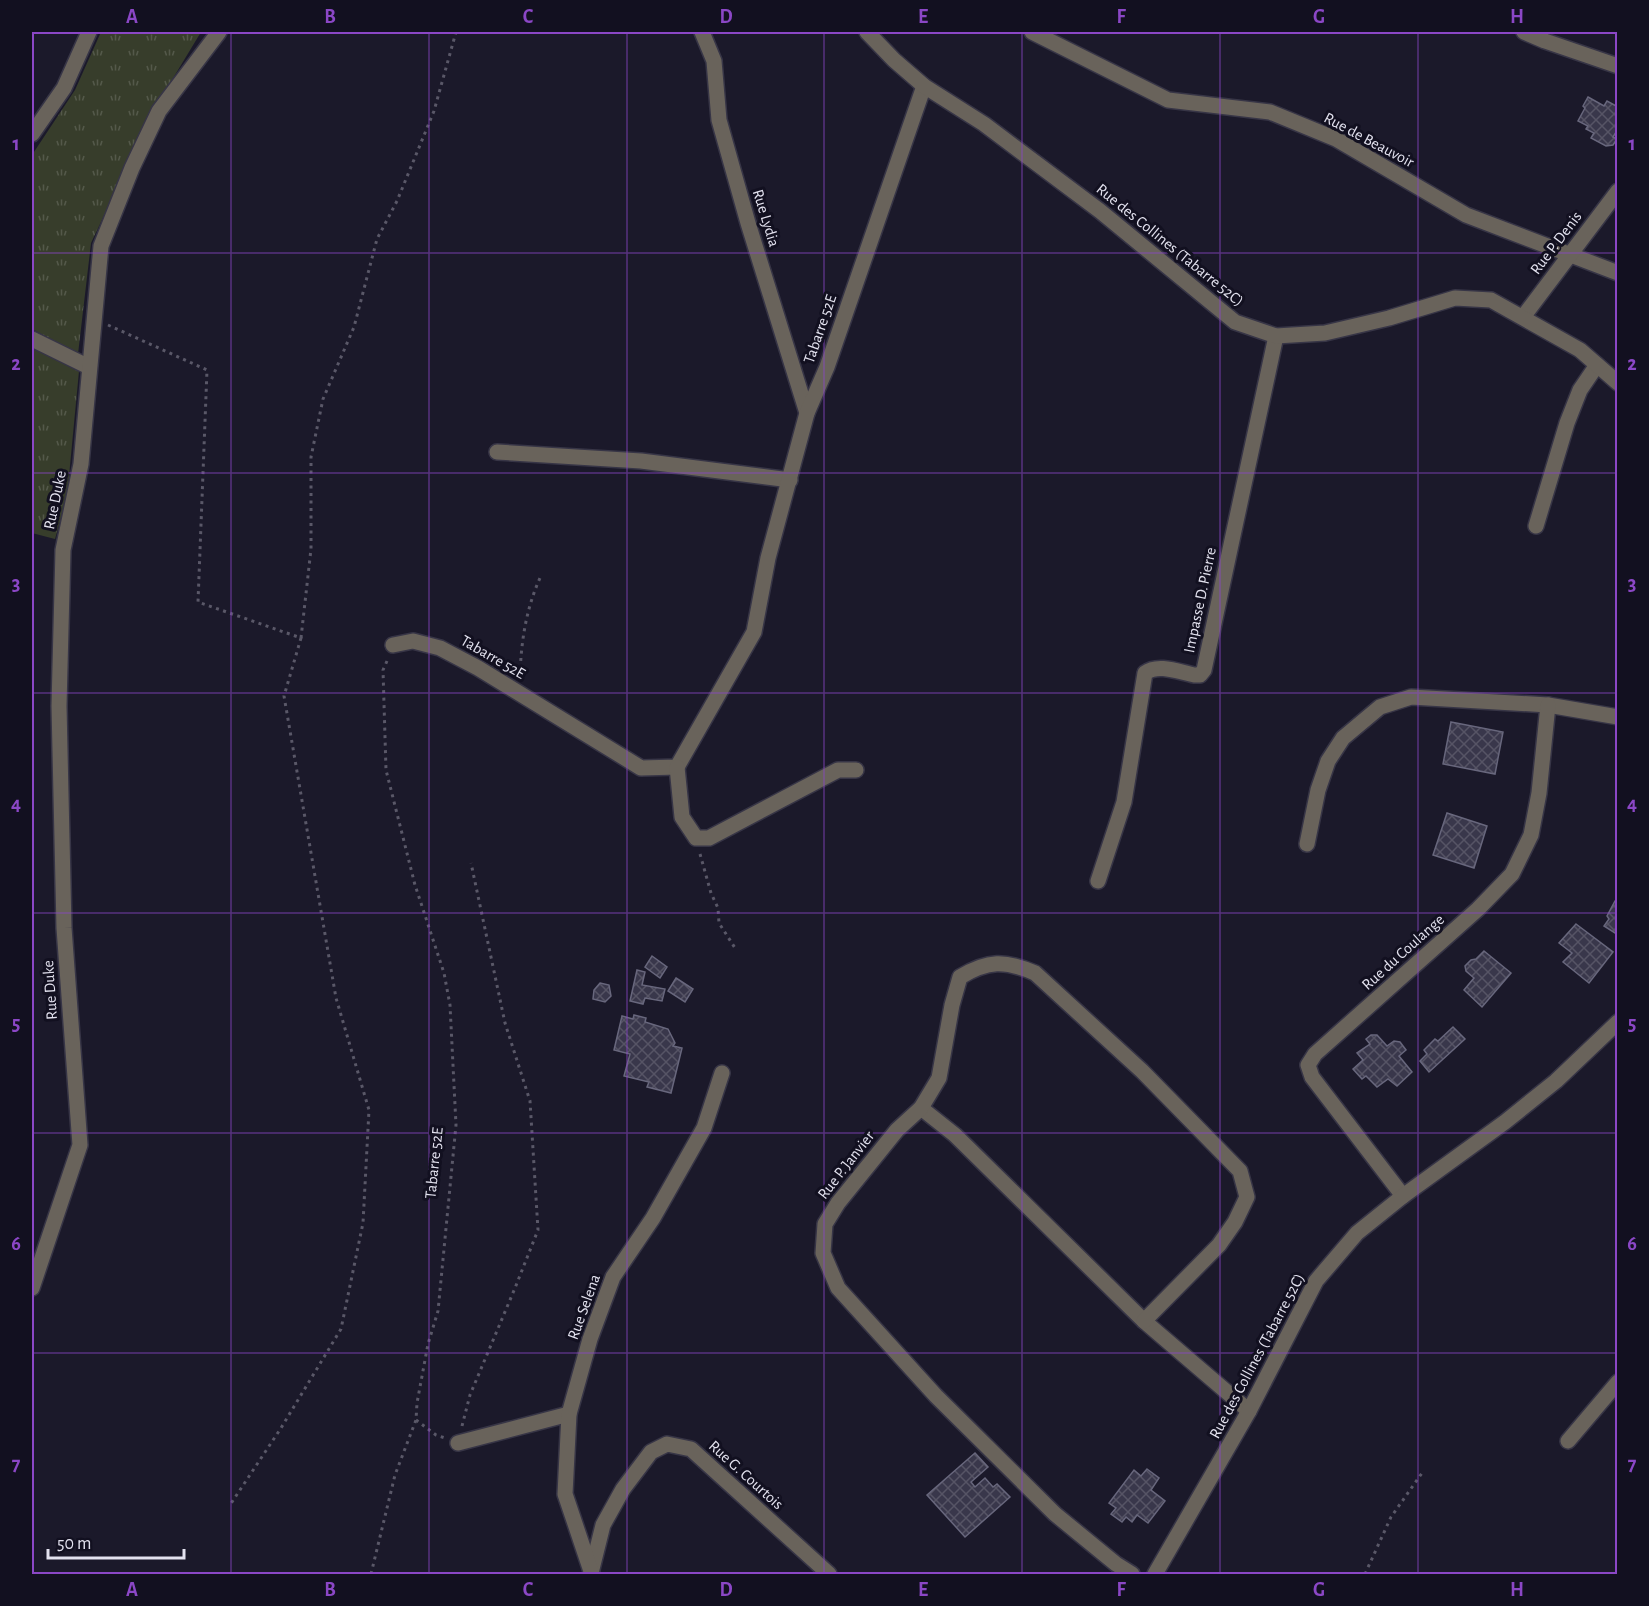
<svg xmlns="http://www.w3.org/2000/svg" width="1649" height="1606" font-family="'Alegreya Sans',sans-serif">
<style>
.grass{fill:url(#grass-tufts)}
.building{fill:url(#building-cross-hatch);stroke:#68677d;stroke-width:1.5}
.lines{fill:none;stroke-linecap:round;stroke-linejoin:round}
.minor-casing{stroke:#373546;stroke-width:18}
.tertiary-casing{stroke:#373546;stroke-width:18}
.path{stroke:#5a5868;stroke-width:3;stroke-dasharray:3 4.5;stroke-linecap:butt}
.minor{stroke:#69635b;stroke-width:15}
.tertiary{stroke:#69635b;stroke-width:15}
.grid{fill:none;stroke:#8b47c6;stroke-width:1.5;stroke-opacity:0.55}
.labels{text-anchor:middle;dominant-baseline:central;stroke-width:6;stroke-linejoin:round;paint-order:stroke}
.street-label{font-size:16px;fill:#e3e2ef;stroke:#121020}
.neatline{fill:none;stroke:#8b47c6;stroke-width:2}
.grid-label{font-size:20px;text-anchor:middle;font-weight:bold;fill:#8b47c6}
</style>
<defs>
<pattern id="grass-tufts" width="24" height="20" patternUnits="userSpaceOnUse" patternTransform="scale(1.5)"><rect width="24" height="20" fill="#373d2b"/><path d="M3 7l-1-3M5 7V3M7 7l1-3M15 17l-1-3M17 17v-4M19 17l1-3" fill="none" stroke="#54594a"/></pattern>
<pattern id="building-cross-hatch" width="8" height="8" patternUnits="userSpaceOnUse" patternTransform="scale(1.5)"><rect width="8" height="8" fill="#39374b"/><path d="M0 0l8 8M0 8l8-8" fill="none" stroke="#565465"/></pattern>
</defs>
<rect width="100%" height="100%" fill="#1b192a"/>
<g class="grass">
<path d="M101 32H201L155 108 91 243 78 354 32 329V155L75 90Z"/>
<path d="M32 348 79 371 67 497 55 539 32 533Z"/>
</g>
<g class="building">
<path d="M1588 97 1604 106 1607 101 1618 107V129L1613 137 1617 139 1613 145 1606 146 1591 138 1594 133 1586 129 1588 126 1578 121 1585 108 1583 106Z"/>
<path d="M1451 722 1503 732 1495 774 1443 764Z"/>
<path d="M1447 813 1487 826 1474 868 1433 855Z"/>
<path d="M1615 901H1618V935L1604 926 1609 919 1607 916Z"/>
<path d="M1576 924 1613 952 1589 983 1563 962 1572 953 1559 943Z"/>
<path d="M1484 951 1511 973 1482 1007 1464 990 1474 978 1466 971 1465 966 1471 960 1476 959Z"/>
<path d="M652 956 667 967 660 978 645 967Z"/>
<path d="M637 970 645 972 642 985 665 989 662 1001 645 998 643 1004 630 1001Z"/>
<path d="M676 978 693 989 685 1002 668 991Z"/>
<path d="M600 983 609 985 611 996 605 1002 593 999 594 990Z"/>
<path d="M634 1015 646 1018 645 1022 668 1029 675 1043 673 1046 682 1048 671 1093 647 1087 649 1082 624 1076 630 1054 614 1050 622 1016 633 1019Z"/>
<path d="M1453 1027 1465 1039 1429 1072 1420 1061 1427 1054 1424 1050 1435 1039 1438 1041Z"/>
<path d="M1371 1035H1377L1387 1046 1394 1041 1400 1042 1406 1050 1399 1056 1412 1072 1397 1086 1388 1079 1377 1087 1366 1076 1362 1079 1353 1069 1363 1060 1357 1053 1370 1044 1366 1039Z"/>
<path d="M975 1453 988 1467 971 1482 975 1487 985 1478 993 1487 997 1484 1010 1497 965 1537 927 1495Z"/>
<path d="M1147 1469 1159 1478 1151 1490 1165 1501 1148 1523 1137 1515 1132 1522 1126 1517 1122 1522 1111 1514 1116 1508 1109 1503 1134 1470 1141 1476Z"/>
</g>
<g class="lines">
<g class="minor-casing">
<g id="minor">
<path d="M702 32 714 61 719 120 748 223 807 413"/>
<path d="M1032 32 1168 100 1270 112 1336 139 1466 215 1618 273"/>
<path d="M1524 32 1545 41 1618 66"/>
<path d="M32 134 64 88 89 32"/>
<path d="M1523 317 1618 191"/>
<path d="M32 339 89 367"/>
<path d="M497 452 641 461 790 480"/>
<path d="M1536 526 1567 423 1580 390 1597 365"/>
<path d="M393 645 413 641 440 648 478 668 641 768 677 767 754 632 768 558 807 413 827 367 924 86"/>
<path d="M677 767 682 817 696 838H709L838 770H856"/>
<path d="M1307 844 1318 790 1328 761 1343 738 1380 707 1411 697 1548 705 1618 717"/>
<path d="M1098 881 1124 802 1145 673C1158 663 1179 672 1194 675H1200L1204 670 1276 336"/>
<path d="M921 1108 955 1135 1144 1321 1249 1411"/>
<path d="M1403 1196 1312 1077 1308 1065 1315 1054 1478 909 1512 874 1531 835 1539 793 1548 705"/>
<path d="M32 1288 80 1145 64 928 59 706 63 550 81 464 101 246 132 168 159 111 219 32"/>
<path d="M1568 1441 1618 1382"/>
<path d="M458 1443 569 1414"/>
<path d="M591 1573 603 1525 623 1489 651 1452 667 1444 691 1449 829 1574"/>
<path d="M592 1574 565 1494 569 1414 590 1339 613 1277 653 1218 704 1128 722 1073"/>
<path d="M1132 1574 1116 1564 1055 1514 936 1396 838 1288 823 1253 825 1224 838 1203 897 1130 921 1108 939 1078 952 1005 960 977C988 960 1005 960 1035 973L1142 1071 1240 1171 1247 1197 1235 1222 1219 1245 1144 1321"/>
</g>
</g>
<g class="tertiary-casing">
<g id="tertiary">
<path d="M867 32 894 60 924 86 984 124 1100 211 1235 322 1276 336 1325 333 1389 318 1455 298 1491 300 1580 350 1618 383"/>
<path d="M1155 1574 1249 1411 1316 1281 1357 1233 1403 1196 1505 1122 1556 1081 1618 1022"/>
</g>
</g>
<g class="path">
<path d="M108 325 207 370 198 602 301 638 284 696 336 998 369 1110 363 1223 341 1329 281 1428 230 1505"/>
<path d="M301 638 311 549V457L323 399 354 327 377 239 397 201 434 111 456 32"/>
<path d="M520 676C521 642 526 609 540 578"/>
<path d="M700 854 711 893 718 908 719 923 735 948"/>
<path d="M416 1420 436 1435 445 1438"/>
<path d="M462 1426 470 1395 515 1288 538 1230 530 1101 505 1023 471 863"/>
<path d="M371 1574 395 1475 416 1420 417 1403 428 1344 438 1311 456 1125 450 1005 444 973 415 885 386 770 383 670 387 661"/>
<path d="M1365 1574 1391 1517 1422 1473"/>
</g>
<use href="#minor" class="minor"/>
<use href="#tertiary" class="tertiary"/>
</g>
<path class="grid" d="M231 32V1574M429 32V1574M627 32V1574M824 32V1574M1022 32V1574M1220 32V1574M1418 32V1574M32 253H1618M32 473H1618M32 693H1618M32 913H1618M32 1133H1618M32 1353H1618"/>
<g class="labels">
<g class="street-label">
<text transform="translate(1369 140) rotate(28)">Rue de Beauvoir</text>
<text transform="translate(766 218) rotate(73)">Rue Lydia</text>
<text transform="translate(1556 243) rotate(-53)">Rue P. Denis</text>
<text transform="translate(1170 245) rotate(39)">Rue des Collines (Tabarre 52C)</text>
<text transform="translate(820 329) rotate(-71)">Tabarre 52E</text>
<text transform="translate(55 500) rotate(-78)">Rue Duke</text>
<text transform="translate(1200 600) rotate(-78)">Impasse D. Pierre</text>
<text transform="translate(493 657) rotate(30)">Tabarre 52E</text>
<text transform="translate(1403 952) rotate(-42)">Rue du Coulange</text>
<text transform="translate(50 990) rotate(-94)">Rue Duke</text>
<text transform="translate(434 1163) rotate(-84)">Tabarre 52E</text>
<text transform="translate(846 1165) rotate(-52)">Rue P. Janvier</text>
<text transform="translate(584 1307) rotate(-70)">Rue Selena</text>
<text transform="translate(1257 1356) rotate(-62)">Rue des Collines (Tabarre 52C)</text>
<text transform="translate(746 1475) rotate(42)">Rue G. Courtois</text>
</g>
</g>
<rect width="1649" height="1606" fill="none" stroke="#121020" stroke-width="66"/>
<path d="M48 1549v9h136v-9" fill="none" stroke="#e3e2ef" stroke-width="3"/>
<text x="57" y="1549" font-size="18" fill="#e3e2ef" stroke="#121020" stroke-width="4.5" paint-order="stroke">50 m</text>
<rect x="33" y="33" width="1583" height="1540" class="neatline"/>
<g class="grid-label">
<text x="132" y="23">A</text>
<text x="330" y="23">B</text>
<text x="528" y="23">C</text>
<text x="726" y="23">D</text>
<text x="923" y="23">E</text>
<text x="1121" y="23">F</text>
<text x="1319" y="23">G</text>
<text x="1517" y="23">H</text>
<text x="16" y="150">1</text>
<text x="1632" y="150">1</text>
<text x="16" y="370">2</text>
<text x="1632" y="370">2</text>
<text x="16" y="590">3</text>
<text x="1632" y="590">3</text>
<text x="16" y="810">4</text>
<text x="1632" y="810">4</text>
<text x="16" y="1030">5</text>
<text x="1632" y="1030">5</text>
<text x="16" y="1250">6</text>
<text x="1632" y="1250">6</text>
<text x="16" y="1470">7</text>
<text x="1632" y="1470">7</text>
<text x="132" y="1596">A</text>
<text x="330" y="1596">B</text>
<text x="528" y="1596">C</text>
<text x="726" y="1596">D</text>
<text x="923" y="1596">E</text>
<text x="1121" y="1596">F</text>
<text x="1319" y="1596">G</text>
<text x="1517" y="1596">H</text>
</g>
</svg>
